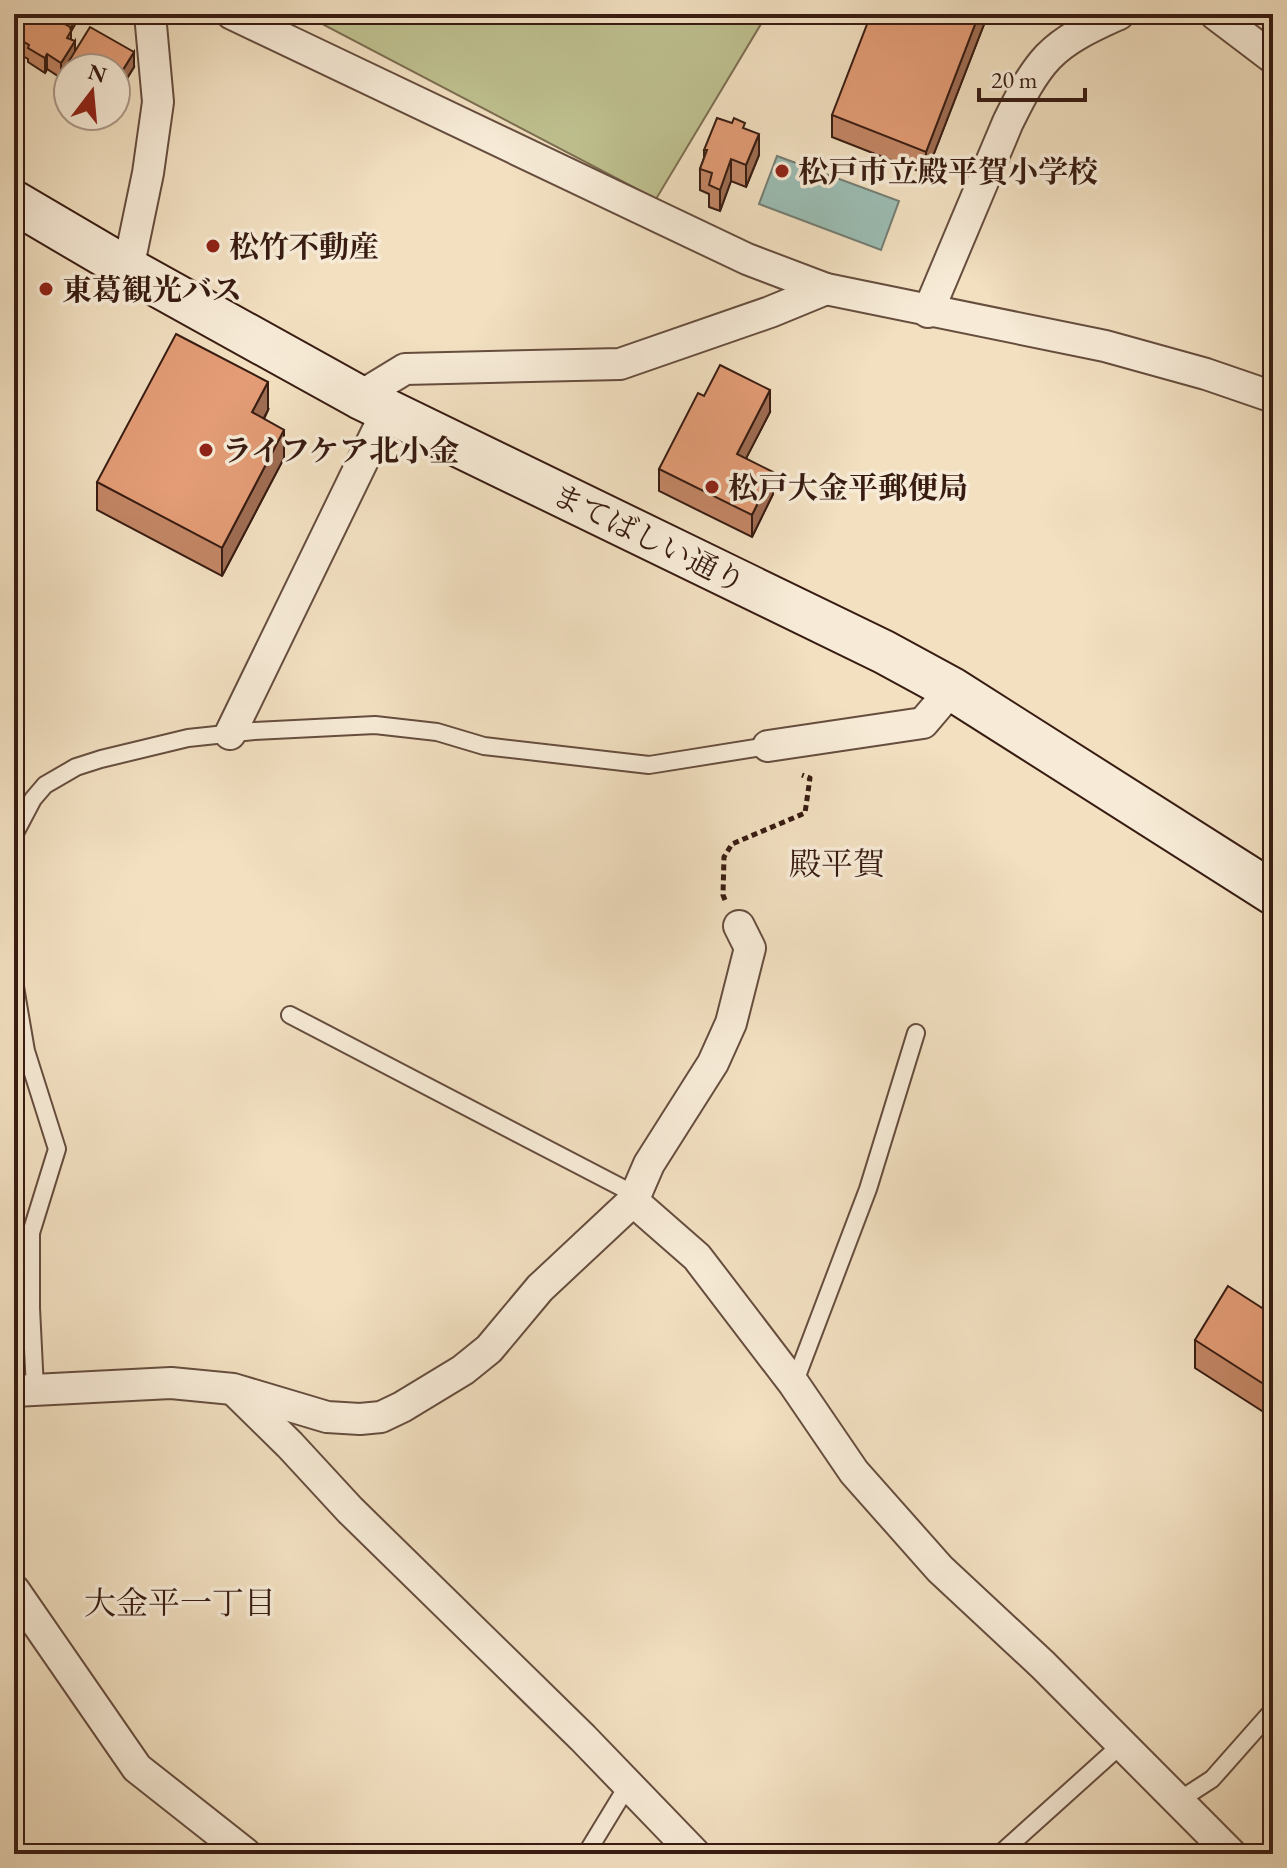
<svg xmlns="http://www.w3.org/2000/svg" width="1287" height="1868" font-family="'EB Garamond','Noto Serif JP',serif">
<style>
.green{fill:#bfc190;stroke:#7c6e51;stroke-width:2}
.water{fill:#9bbdb4;stroke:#737d73;stroke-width:2}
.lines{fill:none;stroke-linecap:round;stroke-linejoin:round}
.lane-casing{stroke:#664d3e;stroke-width:20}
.street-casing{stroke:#664d3e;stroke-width:34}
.secondary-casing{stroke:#381c12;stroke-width:46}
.path{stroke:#381c12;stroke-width:5;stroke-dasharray:6 4;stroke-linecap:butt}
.lane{stroke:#f7ebd7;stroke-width:16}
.street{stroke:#f7ebd7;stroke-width:30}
.secondary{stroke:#f7ebd7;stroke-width:42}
.wall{fill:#c38665;stroke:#381c12;stroke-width:2}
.shaded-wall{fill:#9f6d53;stroke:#381c12;stroke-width:2}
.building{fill:#e39c76;stroke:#381c12;stroke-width:2}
.poi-dot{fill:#8f2418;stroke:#f7ebd7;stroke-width:3}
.labels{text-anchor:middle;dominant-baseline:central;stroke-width:7;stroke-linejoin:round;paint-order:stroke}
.poi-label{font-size:30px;font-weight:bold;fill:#381c12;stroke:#f7ebd7;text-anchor:start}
.street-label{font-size:30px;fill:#381c12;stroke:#f7ebd7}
.neighbourhood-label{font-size:32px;fill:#381c12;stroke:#f7ebd7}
</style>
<rect width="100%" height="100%" fill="#f2e0c1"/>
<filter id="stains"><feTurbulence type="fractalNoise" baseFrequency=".0025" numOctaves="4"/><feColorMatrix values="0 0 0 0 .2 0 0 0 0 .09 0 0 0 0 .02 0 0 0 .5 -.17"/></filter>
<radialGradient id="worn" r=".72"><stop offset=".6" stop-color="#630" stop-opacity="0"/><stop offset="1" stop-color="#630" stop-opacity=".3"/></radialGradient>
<path class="green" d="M326 14H767L656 199 324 25Z"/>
<path class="water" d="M777 156 899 201 881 250 759 204Z"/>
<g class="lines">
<g class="lane-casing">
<g id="lane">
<path d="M14 835 33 799 45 785 76 767 101 759 188 738 254 731 375 725 437 732 484 746 649 765 768 746"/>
<path d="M14 981 26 1051 57 1149 31 1233V1308L35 1389"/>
<path d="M290 1015 636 1195"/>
<path d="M794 1384 868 1189 916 1033"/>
<path d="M1178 1801 1212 1779 1273 1710"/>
<path d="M586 1854 628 1785"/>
<path d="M1000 1854 1122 1744"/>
</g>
</g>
<g class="street-casing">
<g id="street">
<path d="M232 14 747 259 826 289 1105 346 1206 374 1273 397"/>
<path d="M1215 14 1273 58"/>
<path d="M128 269 148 173 158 102 150 14"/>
<path d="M928 312 1008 122C1019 100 1031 75 1048 57 1067 37 1095 25 1119 14"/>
<path d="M359 397 405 369 620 364 770 312 826 289"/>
<path d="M230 734 387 411"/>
<path d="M768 746 923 723 952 689"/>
<path d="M633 1201 697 1257 794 1384 854 1472 940 1569 1043 1665 1231 1854"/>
<path d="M234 1390 290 1445 350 1510 583 1738 695 1854"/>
<path d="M14 1391 171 1383 233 1389 327 1417 360 1419 381 1417 402 1407 463 1370 489 1349 540 1288 633 1201 649 1164 713 1063 731 1023 750 948 739 926"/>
<path d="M14 1590 137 1768 246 1854"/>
</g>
</g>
<g class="secondary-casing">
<path id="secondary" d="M14 202 128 269 359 397 884 652 952 689 1273 893"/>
</g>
<path class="path" d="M725 900 723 895 724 857 732 844 805 813 810 778 802 775"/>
<use href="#lane" class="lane"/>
<use href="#street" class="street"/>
<use href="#secondary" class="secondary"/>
</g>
<g class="wall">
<path d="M16 14H81L71 30V40L75 51 134 67 116 96V68H69V65L61 78 47 69 45 73 28 62V59L14 51V17Z"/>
<path d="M988 14 926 174 832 137V115Z"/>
<path d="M745 129 759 155 746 187 731 181 720 211 709 207V194L700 190V169L704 158V150Z"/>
<path d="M704 396 770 412 746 458 773 494 752 537 659 491V469Z"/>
<path d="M268 410 264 419 284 458 222 576 97 510V482Z"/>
<path d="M1273 1315V1418L1195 1368V1340Z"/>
</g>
<g class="shaded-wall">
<path d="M77 14H81L72 30V23Z"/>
<path d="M979 14H988L926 174V152Z"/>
<path d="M75 41V56L69 61V65L61 78V63Z"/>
<path d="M134 52V67L116 96V81Z"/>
<path d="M47 54V69L45 73V58Z"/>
<path d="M759 134V155L746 187V165Z"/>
<path d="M731 159V181L720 211V190Z"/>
<path d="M268 382V410L252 440V412Z"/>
<path d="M770 390V412L737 476V454Z"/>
<path d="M284 430V458L222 576V548Z"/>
<path d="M773 472V494L752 537V515Z"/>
</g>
<g class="building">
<path d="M16 14H47L70 27 71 31 67 38 75 41 61 63 47 54 45 58 28 48 29 45 14 36V17Z"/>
<path d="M56 14H77L72 23Z"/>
<path d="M871 14H979L926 152 832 115Z"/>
<path d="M90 27 134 52 116 81V68H82L69 61Z"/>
<path d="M717 118 732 123 734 118 745 123 743 128 759 134 746 165 731 159 720 190 709 185 712 173 700 169 707 150H704Z"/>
<path d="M176 334 268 382 252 412 284 430 222 548 97 482Z"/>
<path d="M720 365 770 390 737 454 773 472 752 515 659 469 698 393 704 396Z"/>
<path d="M1228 1286 1273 1315V1390L1195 1340Z"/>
</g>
<g class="poi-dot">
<circle cx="782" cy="171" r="8"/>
<circle cx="213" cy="246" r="8"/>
<circle cx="46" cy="289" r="8"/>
<circle cx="206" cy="450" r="8"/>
<circle cx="712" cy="487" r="8"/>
</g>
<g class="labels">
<g class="poi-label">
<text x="798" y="171">松戸市立殿平賀小学校</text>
<text x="229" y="246">松竹不動産</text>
<text x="62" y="289">東葛観光バス</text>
<text x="222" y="450">ライフケア北小金</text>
<text x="728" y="487">松戸大金平郵便局</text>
</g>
<g class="street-label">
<text transform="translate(649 538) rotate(26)">まてばしい通り</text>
</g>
<g class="neighbourhood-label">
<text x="837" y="864">殿平賀</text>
<text x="180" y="1603">大金平一丁目</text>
</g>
</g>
<rect width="1287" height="1868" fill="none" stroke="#f2e0c1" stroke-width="48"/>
<rect x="16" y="16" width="1255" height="1836" fill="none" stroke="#381c12" stroke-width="4"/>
<rect x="24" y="24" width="1239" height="1820" fill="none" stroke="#381c12" stroke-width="2"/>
<g transform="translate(92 92) rotate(16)"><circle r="38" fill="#f7ebd7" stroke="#ab9888" stroke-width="2"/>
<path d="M0-6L14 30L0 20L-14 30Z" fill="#8f2418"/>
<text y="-12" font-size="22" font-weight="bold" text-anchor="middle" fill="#381c12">N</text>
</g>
<path d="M979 88v12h106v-12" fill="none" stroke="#381c12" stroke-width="4"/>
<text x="991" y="88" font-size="24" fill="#381c12" stroke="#f7ebd7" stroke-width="6" paint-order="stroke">20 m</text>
<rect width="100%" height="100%" filter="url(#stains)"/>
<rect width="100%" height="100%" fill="url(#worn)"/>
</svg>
